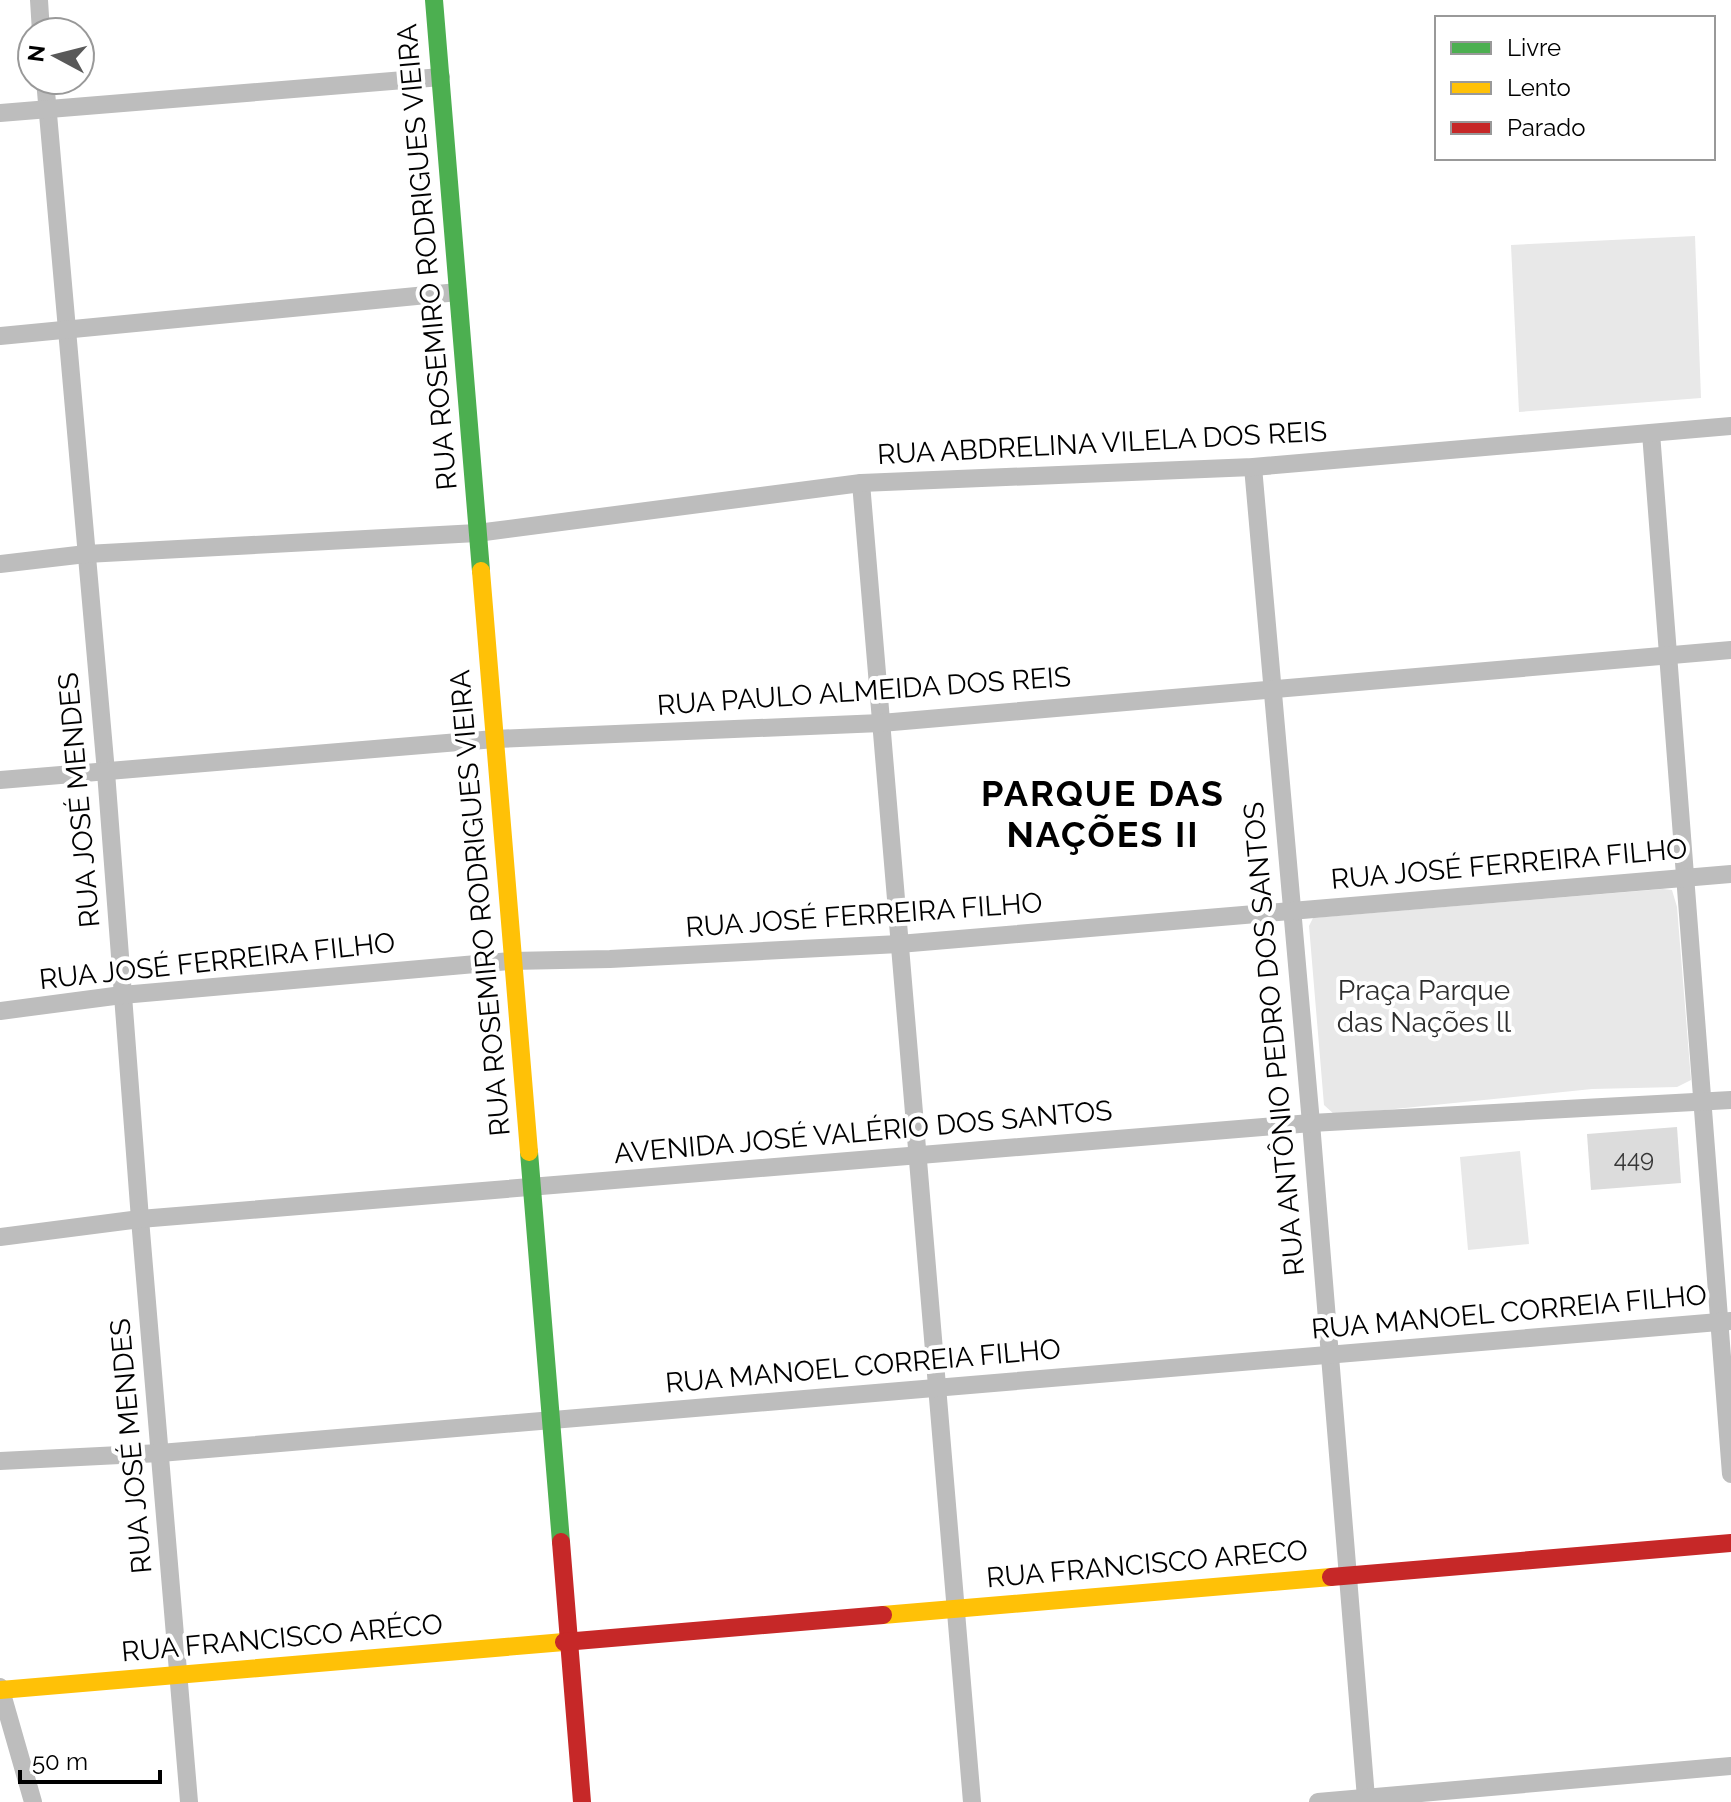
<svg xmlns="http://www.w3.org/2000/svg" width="1731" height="1802" font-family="Raleway,sans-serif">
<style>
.green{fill:#e8e8e8}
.building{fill:#dcdcdc}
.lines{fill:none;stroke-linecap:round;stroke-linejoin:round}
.street{stroke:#bdbdbd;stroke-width:18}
.fast{stroke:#4caf50;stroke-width:18}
.slow{stroke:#ffc107;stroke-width:18}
.jam{stroke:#c62828;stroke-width:18}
.labels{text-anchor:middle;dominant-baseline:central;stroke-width:8;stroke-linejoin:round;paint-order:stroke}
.number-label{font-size:24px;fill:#373737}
.street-label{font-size:28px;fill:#000;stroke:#fff}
.park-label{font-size:28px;fill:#2d2d2d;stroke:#fff}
.district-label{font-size:36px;font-weight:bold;letter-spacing:2px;fill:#000;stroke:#fff}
</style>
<rect width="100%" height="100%" fill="#fff"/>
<g class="green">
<path d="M1695 236 1701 398 1519 412 1511 245Z"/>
<path d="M1663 889 1672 890 1677 907 1691 1080 1677 1087 1592 1089 1335 1115 1324 1105 1309 926 1313 918Z"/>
<path d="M1520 1151 1529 1244 1468 1250 1460 1157Z"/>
</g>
<path class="building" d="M1677 1127 1681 1183 1591 1190 1587 1134Z"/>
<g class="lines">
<g class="street">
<path d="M39 0 41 32"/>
<path d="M45 80 106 772 140 1219 189 1802"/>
<path d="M0 113 441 77"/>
<path d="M0 336 458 292"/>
<path d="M1651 433 1731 1474"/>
<path d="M1253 467 1311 1123 1366 1798"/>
<path d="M861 483 972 1802"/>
<path d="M0 564 86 554 477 533 861 483 1253 467 1731 426"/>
<path d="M0 780 495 739 881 723 1731 650"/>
<path d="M0 1011 122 995 511 961 610 959 899 944 1731 874"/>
<path d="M0 1237 140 1219 1311 1123 1731 1100"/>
<path d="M0 1461 160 1453 1731 1321"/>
<path d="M0 1687 33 1802"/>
<path d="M1318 1802 1731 1766"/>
</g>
<g class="fast">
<path d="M434 0 481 571"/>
<path d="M529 1152 561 1542"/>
</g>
<g class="slow">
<path d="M481 571 529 1152"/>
<path d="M883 1615 1331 1577"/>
<path d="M0 1690 564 1642"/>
</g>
<g class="jam">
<path d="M561 1542 582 1802"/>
<path d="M1331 1577 1731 1543"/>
<path d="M564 1642 883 1615"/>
</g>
</g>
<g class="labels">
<g class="number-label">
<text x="1634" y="1158">449</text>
</g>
<g class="street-label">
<text transform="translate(427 257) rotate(-95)">RUA ROSEMIRO RODRIGUES VIEIRA</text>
<text transform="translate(1102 443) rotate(-3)">RUA ABDRELINA VILELA DOS REIS</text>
<text transform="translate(864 691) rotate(-4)">RUA PAULO ALMEIDA DOS REIS</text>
<text transform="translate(79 800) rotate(-95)">RUA JOSÉ MENDES</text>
<text transform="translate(1509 864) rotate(-5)">RUA JOSÉ FERREIRA FILHO</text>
<text transform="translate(480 903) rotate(-95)">RUA ROSEMIRO RODRIGUES VIEIRA</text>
<text transform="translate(864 915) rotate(-4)">RUA JOSÉ FERREIRA FILHO</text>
<text transform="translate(217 961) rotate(-6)">RUA JOSÉ FERREIRA FILHO</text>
<text transform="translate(1274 1039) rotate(-95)">RUA ANTÔNIO PEDRO DOS SANTOS</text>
<text transform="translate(863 1132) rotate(-5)">AVENIDA JOSÉ VALÉRIO DOS SANTOS</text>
<text transform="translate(1509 1312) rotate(-5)">RUA MANOEL CORREIA FILHO</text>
<text transform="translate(863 1366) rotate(-5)">RUA MANOEL CORREIA FILHO</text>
<text transform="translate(131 1446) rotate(-95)">RUA JOSÉ MENDES</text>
<text transform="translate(1147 1564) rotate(-5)">RUA FRANCISCO ARECO</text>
<text transform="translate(282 1638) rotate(-5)">RUA FRANCISCO ARÉCO</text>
</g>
<g class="park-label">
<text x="1424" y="990">Praça Parque<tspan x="1424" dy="32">das Nações ll</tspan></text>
</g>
<g class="district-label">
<text x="1103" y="793">PARQUE DAS<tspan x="1103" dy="41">NAÇÕES II</tspan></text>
</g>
</g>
<rect x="1435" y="16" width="280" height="144" fill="#ffffff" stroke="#999999" stroke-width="2"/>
<rect x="1451" y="42" width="40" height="12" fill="#4caf50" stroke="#999999" stroke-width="2"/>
<text x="1507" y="56" font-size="24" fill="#000000">Livre</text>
<rect x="1451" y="82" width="40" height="12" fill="#ffc107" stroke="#999999" stroke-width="2"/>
<text x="1507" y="96" font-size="24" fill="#000000">Lento</text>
<rect x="1451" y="122" width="40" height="12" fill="#c62828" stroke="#999999" stroke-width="2"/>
<text x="1507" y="136" font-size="24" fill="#000000">Parado</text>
<g transform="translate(56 56) rotate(277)"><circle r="38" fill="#ffffff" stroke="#999999" stroke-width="2"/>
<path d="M0-6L14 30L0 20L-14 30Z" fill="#595959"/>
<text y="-12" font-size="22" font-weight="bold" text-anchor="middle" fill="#000000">N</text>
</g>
<path d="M20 1770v12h140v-12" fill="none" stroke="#000000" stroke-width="4"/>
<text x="32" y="1770" font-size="24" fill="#000000" stroke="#ffffff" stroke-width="6" paint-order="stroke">50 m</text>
</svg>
